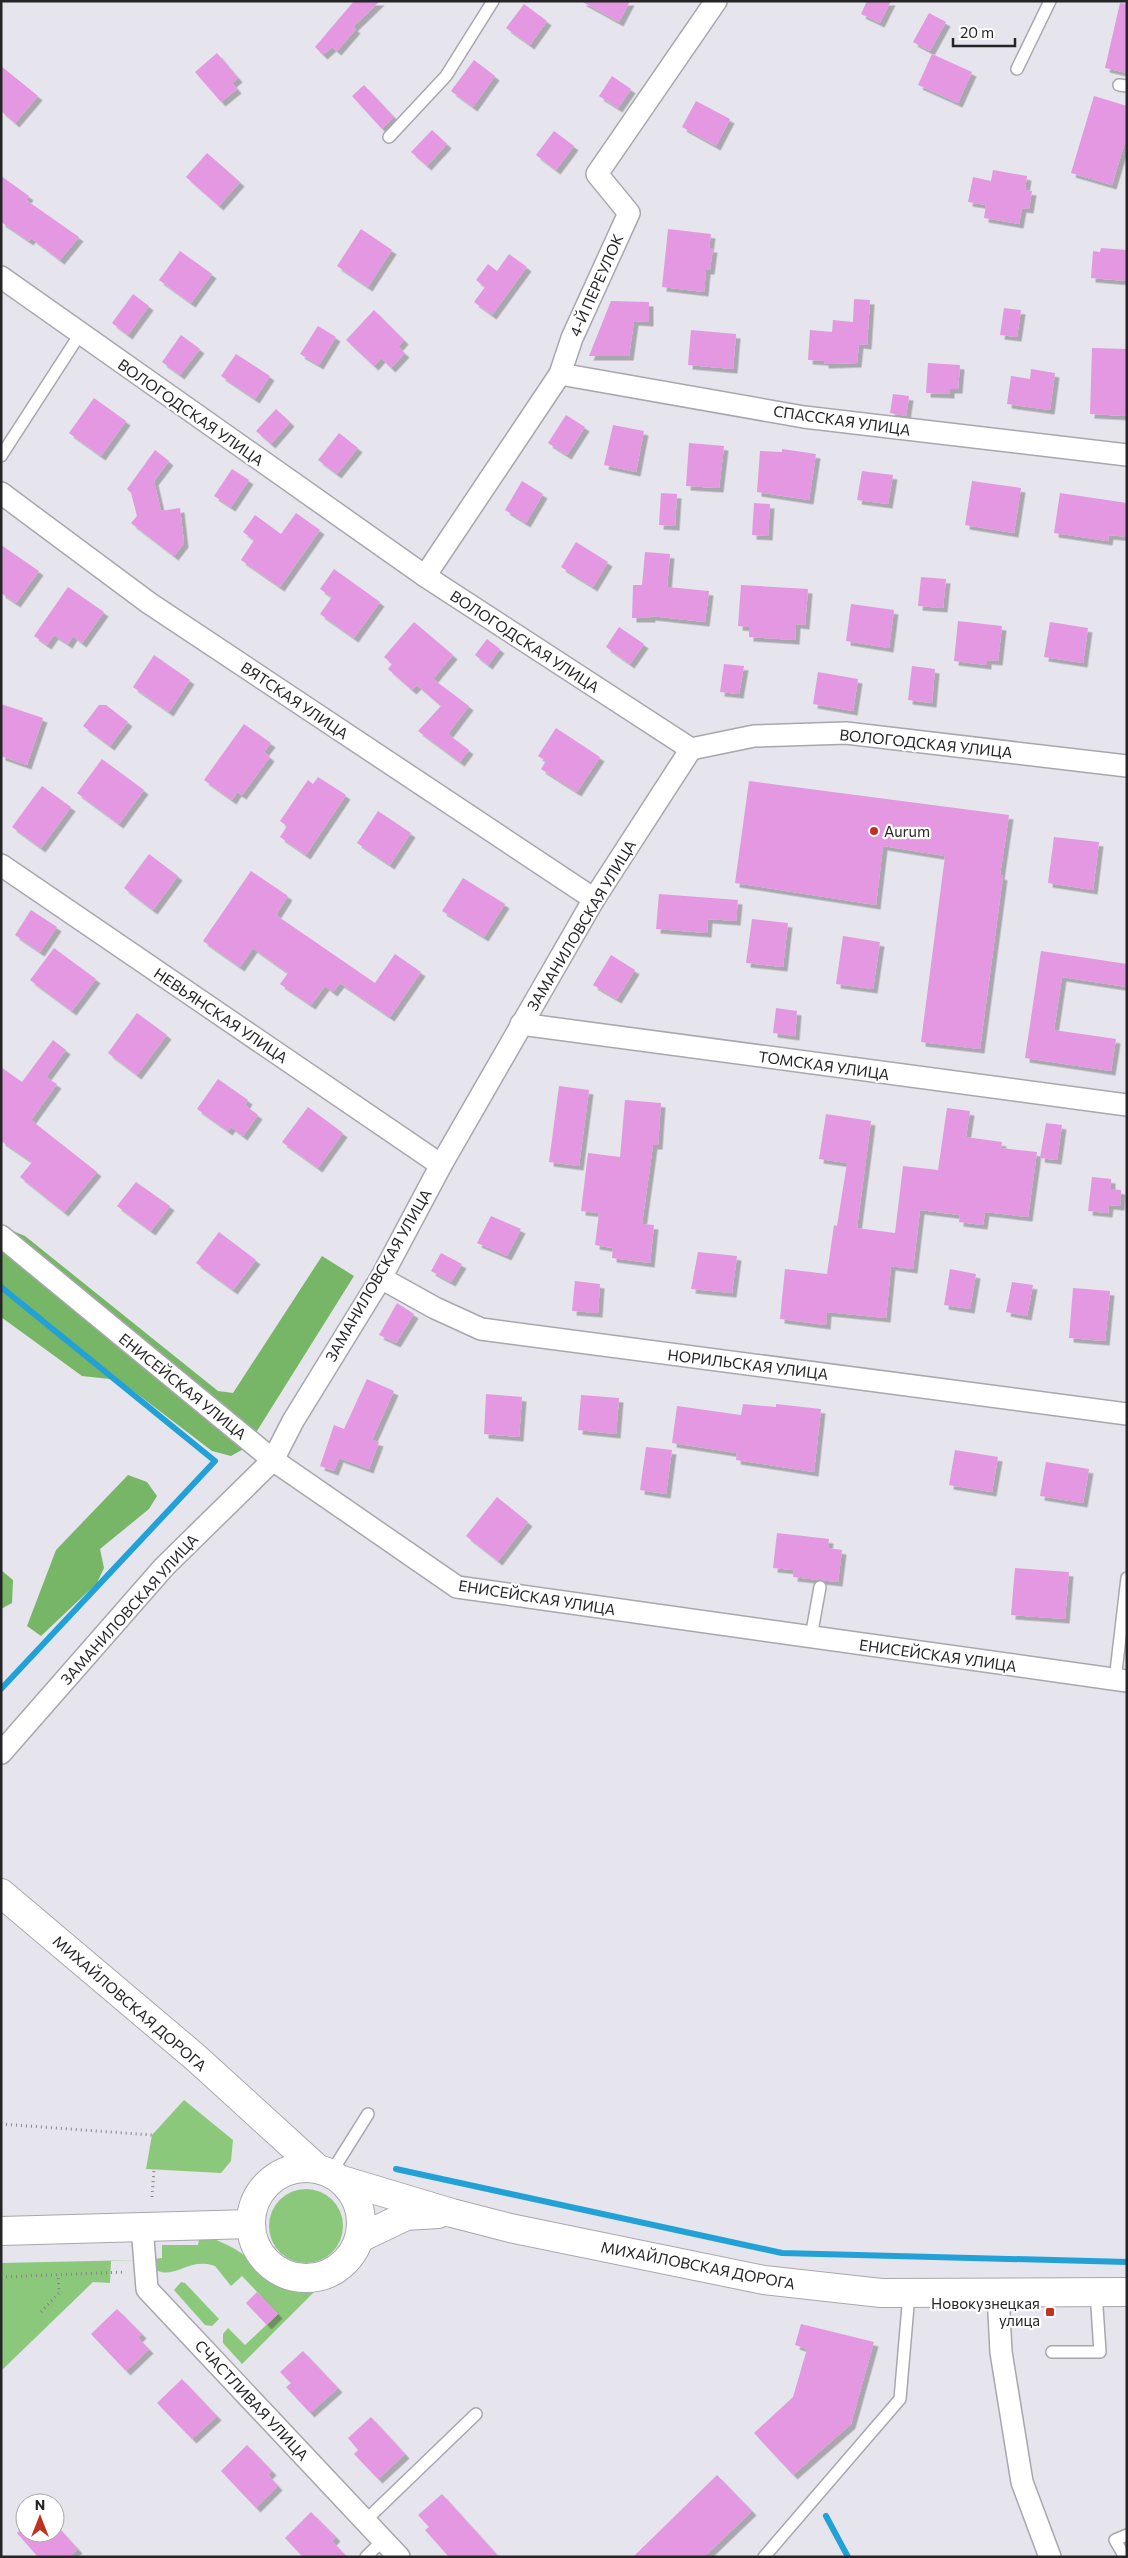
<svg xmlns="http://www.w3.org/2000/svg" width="1128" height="2558" font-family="Commissioner,sans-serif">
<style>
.green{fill:#8cc87b}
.forest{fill:#77b666}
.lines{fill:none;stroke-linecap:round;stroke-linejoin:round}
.stream{stroke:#22a1d7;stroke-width:6}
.building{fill:#e398e1;filter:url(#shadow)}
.lane-casing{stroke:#a8a6ae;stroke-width:14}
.street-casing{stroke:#a8a6ae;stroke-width:24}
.secondary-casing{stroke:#a8a6ae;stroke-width:30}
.path{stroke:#86858a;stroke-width:3;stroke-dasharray:1 4;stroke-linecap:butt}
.lane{stroke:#fff;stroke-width:11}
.street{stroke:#fff;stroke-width:21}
.secondary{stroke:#fff;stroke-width:28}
.poi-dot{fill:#bf331e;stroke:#fff;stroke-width:2}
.labels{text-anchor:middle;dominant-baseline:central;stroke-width:4.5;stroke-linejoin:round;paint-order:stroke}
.street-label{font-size:15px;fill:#252427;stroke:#fff}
.poi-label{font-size:15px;fill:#252427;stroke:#fff;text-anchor:start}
</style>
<defs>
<filter id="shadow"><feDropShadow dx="4.5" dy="4.5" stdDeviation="0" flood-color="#0004"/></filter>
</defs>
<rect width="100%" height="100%" fill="#e6e4ec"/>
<g class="green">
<path d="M184 2100 233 2140 231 2161 221 2173 146 2169 152 2135Z"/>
<circle cx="306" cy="2226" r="37"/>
<path d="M214 2239C225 2244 236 2248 245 2256 250 2260 253 2267 258 2271 274 2287 292 2294 314 2292L242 2364 223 2343V2334L228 2328 245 2345 278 2314 242 2276 231 2286 215 2266C188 2257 176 2280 156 2270L152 2259 162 2258V2245H198L199 2240Z"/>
<path d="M138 2260 111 2261 110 2283 93 2282 1 2371V2263Z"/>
<path d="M181 2282 185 2283 219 2319 212 2326 205 2325 174 2290Z"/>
</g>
<g class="forest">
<path d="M1 1226 25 1236 218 1391 233 1393 322 1256 354 1276 247 1447 231 1456 212 1451 119 1380 82 1376 1 1317Z"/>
<path d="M128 1475 147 1482 157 1496 149 1509 100 1549 104 1568 97 1583 41 1636 27 1626 56 1550Z"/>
<path d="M1 1570 13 1580 12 1603 1 1609Z"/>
</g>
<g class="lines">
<g class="stream">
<path d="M1 1287 215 1461 1 1689"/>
<path d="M396 2169 782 2253 1127 2262"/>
<path d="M826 2516 848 2557"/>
</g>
</g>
<g class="building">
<path d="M354 1H380L353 27 356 29 337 51 332 47 323 55 315 47Z"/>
<path d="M581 1H630L619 22Z"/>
<path d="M867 1H891L880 23 861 14Z"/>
<path d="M1120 3 1127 4V73L1105 68Z"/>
<path d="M524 4 547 21 530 45 506 28Z"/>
<path d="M929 13 946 22 930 51 913 42Z"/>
<path d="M217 53 238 78 232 83 237 89 221 102 195 72Z"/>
<path d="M932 54 972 72 958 103 918 85Z"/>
<path d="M474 60 495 76 473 107 451 91Z"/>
<path d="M1 66 38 96 15 123 1 111Z"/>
<path d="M612 76 631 89 618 108 599 96Z"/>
<path d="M364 85 394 117 382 129 352 96Z"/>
<path d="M1094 96 1127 106V135L1112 185 1071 173Z"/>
<path d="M696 101 730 119 716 146 682 127Z"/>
<path d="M432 130 447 144 427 166 411 152Z"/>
<path d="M554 131 574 146 556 170 536 155Z"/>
<path d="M207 153 240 182 219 206 186 177Z"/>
<path d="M993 170 1027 176 1025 190 1032 191 1029 209 1022 208 1019 224 984 218 986 205 968 202 973 177 991 181Z"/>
<path d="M1 176 29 196 26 200 79 237 60 260 31 238 29 241 1 222Z"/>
<path d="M361 229 392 250 368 287 337 266Z"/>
<path d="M668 229 711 234 709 248H713L710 270H706L704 292 662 287Z"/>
<path d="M1101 248 1127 250V281L1091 278 1093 251 1100 252Z"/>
<path d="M180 251 212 274 191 303 159 280Z"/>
<path d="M509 254 527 267 492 315 474 302 485 287 476 280 488 264 497 271Z"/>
<path d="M133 294 149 306 128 335 112 323Z"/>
<path d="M854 299 870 300 867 345 859 344 857 363 824 364V361L808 360 810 330 832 332 833 320 853 322Z"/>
<path d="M611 301 649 302V322L634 321 629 356H589Z"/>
<path d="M1004 308 1021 310 1017 337 1000 335Z"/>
<path d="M374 310 404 340 398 347 405 353 391 368 381 358 374 366 346 340Z"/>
<path d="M318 326 336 337 319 365 300 354Z"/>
<path d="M691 330 736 334 733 369 688 365Z"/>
<path d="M181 335 200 349 180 375 162 362Z"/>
<path d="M1092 348 1127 349V416L1090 414Z"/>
<path d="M236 354 270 376 255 399 221 376Z"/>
<path d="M928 363 960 365 958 389H950V394L926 393Z"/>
<path d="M1031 369 1055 373 1050 410 1007 404 1011 376 1030 379Z"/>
<path d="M893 394 909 396 906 416 890 413Z"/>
<path d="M94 398 126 421 101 456 69 433Z"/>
<path d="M276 409 290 422 271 444 256 431Z"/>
<path d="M566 415 585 427 567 455 548 443Z"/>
<path d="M613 425 644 431 636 472 604 465Z"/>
<path d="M339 433 358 448 337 474 318 460Z"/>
<path d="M689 443 724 446 719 488 686 486Z"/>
<path d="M782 449 816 454 809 500 757 492 760 451 782 452Z"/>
<path d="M155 450 169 461 154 481 161 511 180 508 184 543 174 556 131 523 137 516 131 493 127 489Z"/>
<path d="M232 469 249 480 231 507 214 496Z"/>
<path d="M862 471 893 475 888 504 857 500Z"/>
<path d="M522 481 543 494 526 523 505 510Z"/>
<path d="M972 481 1021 488 1014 533 965 525Z"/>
<path d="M661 493 677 494 675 526 659 525Z"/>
<path d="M1060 493 1127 503V537L1109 535 1108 541 1054 533Z"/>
<path d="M754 503 770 504 768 536 752 535Z"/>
<path d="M296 513 320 530 280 587 241 560 254 540 243 532 255 515 281 534Z"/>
<path d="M576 542 608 562 593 587 561 567Z"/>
<path d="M1 545 39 571 16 603 1 593Z"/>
<path d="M645 552 670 554 667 587 709 591 705 622 651 616V618H632L633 585H642Z"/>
<path d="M334 569 380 602 354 638 320 614 332 597 320 589Z"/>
<path d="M921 577 946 579 943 608 918 606Z"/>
<path d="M741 585 808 589 805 625 796 624 795 640 749 637V627L738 626Z"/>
<path d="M68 587 104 612 82 643 73 636 68 644 54 635 47 645 34 636Z"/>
<path d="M851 604 894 610 889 648 846 641Z"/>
<path d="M958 621 1002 626 998 661 987 660V665L954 661Z"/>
<path d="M414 622 453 655 433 679 469 706 448 734 469 750 460 762 418 731 441 706 417 685 412 690 388 669 392 664 384 657Z"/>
<path d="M1050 622 1088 628 1083 663 1044 657Z"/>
<path d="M619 627 644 644 630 664 606 647Z"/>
<path d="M487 639 500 649 488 665 475 655Z"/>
<path d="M154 655 190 680 169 712 133 687Z"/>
<path d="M724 664 744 666 739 694 720 692Z"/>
<path d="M912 666 935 669 932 703 908 700Z"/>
<path d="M818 672 858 679 853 711 813 704Z"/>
<path d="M1 704 43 718 27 765 1 756Z"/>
<path d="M99 705H106L128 722 110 746 83 726Z"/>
<path d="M244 724 271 743 264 752 270 757 242 795 237 792 232 800 204 780Z"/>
<path d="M556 728 600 757 577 792 541 769 546 761 538 756Z"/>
<path d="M102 759 144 790 119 824 77 793Z"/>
<path d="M318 777 346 795 306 855 280 837 287 826 280 821 308 780 313 784Z"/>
<path d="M749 781 1009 815 1000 875 1003 876 980 1049 921 1042 945 856 883 846 876 905 735 883Z"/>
<path d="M42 786 71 807 41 848 12 827Z"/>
<path d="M378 811 411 833 390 865 357 843Z"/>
<path d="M1054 837 1099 842 1093 890 1048 883Z"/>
<path d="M149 854 178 876 153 910 124 888Z"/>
<path d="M251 871 288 896 276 915 375 983 395 954 421 972 390 1017 340 983 333 992 325 986 311 1005 280 984 288 973 253 948 240 967 203 941Z"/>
<path d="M463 878 505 904 484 937 442 911Z"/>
<path d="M659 894 738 900 736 921 708 919 707 933 656 929Z"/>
<path d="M31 910 57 927 40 952 15 935Z"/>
<path d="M752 919 788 923 783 967 746 963Z"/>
<path d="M843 936 880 942 873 989 836 984Z"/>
<path d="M54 948 96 979 72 1011 30 980Z"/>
<path d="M1041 951 1127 964V987L1062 977 1054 1030 1116 1039 1111 1071 1025 1058Z"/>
<path d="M611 955 635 970 617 999 593 985Z"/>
<path d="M776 1008 797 1011 795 1036 773 1033Z"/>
<path d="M137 1013 167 1035 137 1075 108 1053Z"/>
<path d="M53 1040 66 1050 46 1077 57 1084 31 1120 97 1172 64 1212 20 1177 32 1162 1 1141V1067L22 1082Z"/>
<path d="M218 1079 248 1100 245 1105 258 1115 243 1136 231 1127 228 1131 197 1109Z"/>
<path d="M559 1086 589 1090 579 1166 549 1162Z"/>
<path d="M625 1100 661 1103 658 1145H653L642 1224 654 1225 650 1263 612 1258 613 1248 595 1245 599 1213 581 1211 588 1153 620 1157Z"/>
<path d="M308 1107 343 1133 318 1168 282 1142Z"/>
<path d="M947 1108 970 1111 966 1137 1002 1142 1001 1148 1037 1152 1028 1217 985 1212 983 1225 959 1222 960 1215 920 1210 913 1269 891 1266 886 1318 827 1312 826 1325 780 1319 785 1269 827 1274 834 1225 837 1226 847 1163 819 1159 826 1114 871 1121 857 1228 895 1233 903 1166 938 1170Z"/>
<path d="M1046 1123 1062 1125 1057 1160 1040 1158Z"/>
<path d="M1092 1177 1111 1179V1189L1121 1190 1120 1206 1109 1205 1108 1213 1088 1211Z"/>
<path d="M136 1182 170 1206 151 1231 117 1206Z"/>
<path d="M491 1216 521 1229 507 1256 477 1243Z"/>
<path d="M219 1232 256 1260 233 1290 196 1263Z"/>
<path d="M698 1252 737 1256 732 1293 691 1289Z"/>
<path d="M441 1253 462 1264 451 1282 431 1271Z"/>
<path d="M950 1269 976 1274 970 1309 944 1305Z"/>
<path d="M575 1281 600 1284 598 1313 572 1311Z"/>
<path d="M1012 1282 1033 1285 1027 1316 1006 1312Z"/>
<path d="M1073 1288 1110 1291 1105 1341 1069 1338Z"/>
<path d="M397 1303 414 1314 396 1343 379 1335Z"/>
<path d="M367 1379 394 1391 372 1440 379 1442 369 1469 339 1458 334 1471 320 1466 334 1425 344 1429Z"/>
<path d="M486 1394 522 1397 519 1437 484 1434Z"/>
<path d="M581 1395 619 1398 616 1434 578 1430Z"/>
<path d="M743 1404 776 1407V1404L821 1409 814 1472 736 1460 737 1453 672 1443 677 1406 741 1415Z"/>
<path d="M646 1447 672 1450 666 1494 640 1490Z"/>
<path d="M955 1450 998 1457 992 1492 949 1485Z"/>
<path d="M1046 1462 1089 1469 1083 1503 1040 1496Z"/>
<path d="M497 1497 528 1522 498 1561 466 1536Z"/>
<path d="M777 1533 829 1539 828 1548 842 1550 838 1582 793 1577 794 1570 773 1568Z"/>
<path d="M1015 1568 1069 1572 1065 1619 1011 1615Z"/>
<path d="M257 2292 278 2314 267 2325 246 2303Z"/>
<path d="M117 2309 142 2334 138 2338 149 2349 126 2371 91 2334Z"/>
<path d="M801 2324 874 2342 851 2424 793 2475 754 2433 793 2397 807 2349 795 2345Z"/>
<path d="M303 2351 338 2388 310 2413 286 2387 291 2383 280 2372Z"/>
<path d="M182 2379 217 2416 192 2439 157 2403Z"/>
<path d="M371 2417 405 2454 378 2479 354 2454 358 2450 348 2438Z"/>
<path d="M247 2445 272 2471 268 2475 278 2486 256 2508 221 2471Z"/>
<path d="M717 2475 752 2511 704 2557H633Z"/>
<path d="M442 2494 499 2557H449L425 2530 429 2527 418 2515Z"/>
<path d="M311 2512 336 2537 332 2541 347 2557H303L285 2538Z"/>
<path d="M55 2524 78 2549 69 2557H38L17 2533 25 2526V2533H55Z"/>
</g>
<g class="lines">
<g class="lane-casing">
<g id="lane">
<path d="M1017 69 1050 1"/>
<path d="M1119 85 1127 86"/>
<path d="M389 137 446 76 493 1"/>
<path d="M1 456 80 334"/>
<path d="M811 1637 820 1587"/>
<path d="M1115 1680 1127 1578"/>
<path d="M331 2173 368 2114"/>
<path d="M1052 2352H1100L1096 2292"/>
<path d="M366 2520 476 2414"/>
<path d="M366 2557 383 2540"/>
<path d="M764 2557 900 2399 909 2294"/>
<path d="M1125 2557 1115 2540 1127 2535"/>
</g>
</g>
<g class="street-casing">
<g id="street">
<path d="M1 277 425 576 691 749 754 736 846 733 1127 766"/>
<path d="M560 374 804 417 1127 455"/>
<path d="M1 493 149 603 594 899"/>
<path d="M425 576 560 374 572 338 629 213 597 174 716 1"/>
<path d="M1 865 441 1165"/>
<path d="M521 1024 1127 1105"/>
<path d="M1 1236 273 1460 457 1587 1127 1681"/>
<path d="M381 1278 435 1308 481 1329 1127 1414"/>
<path d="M1 1753 164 1567 273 1460 293 1421 381 1278 441 1165 594 899 691 749"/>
<path d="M142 2226 147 2289 399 2557"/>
<path d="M998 2293 1001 2352 1022 2482 1050 2557"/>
</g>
</g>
<g class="secondary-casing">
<g id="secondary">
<path d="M1 1893 195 2057 318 2169"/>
<circle cx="306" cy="2223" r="55"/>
<path d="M342 2180 452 2213 510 2228 764 2280 881 2293 1127 2292"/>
<path d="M1 2231 251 2224"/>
<path d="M360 2238 406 2216 438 2214"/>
</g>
</g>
<g class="path">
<path d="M1 2124 152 2135"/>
<path d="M152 2197 154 2170"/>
<path d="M1 2277 126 2272"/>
<path d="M41 2312 59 2293 58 2275"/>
</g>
<use href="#lane" class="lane"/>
<use href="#street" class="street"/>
<use href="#secondary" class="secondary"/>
</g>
<g class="poi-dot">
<circle cx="874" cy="831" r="5"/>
<rect x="1045" y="2307" width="10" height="10" rx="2.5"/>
</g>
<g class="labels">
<g class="street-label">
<text transform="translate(596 285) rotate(-66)">4-Й ПЕРЕУЛОК</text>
<text transform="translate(191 412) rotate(35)">ВОЛОГОДСКАЯ УЛИЦА</text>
<text transform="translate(842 420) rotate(8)">СПАССКАЯ УЛИЦА</text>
<text transform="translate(525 641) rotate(33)">ВОЛОГОДСКАЯ УЛИЦА</text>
<text transform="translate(295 700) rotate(34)">ВЯТСКАЯ УЛИЦА</text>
<text transform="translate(926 743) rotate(6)">ВОЛОГОДСКАЯ УЛИЦА</text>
<text transform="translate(581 925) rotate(-59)">ЗАМАНИЛОВСКАЯ УЛИЦА</text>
<text transform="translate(221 1015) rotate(34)">НЕВЬЯНСКАЯ УЛИЦА</text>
<text transform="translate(824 1065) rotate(8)">ТОМСКАЯ УЛИЦА</text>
<text transform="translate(378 1275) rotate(-60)">ЗАМАНИЛОВСКАЯ УЛИЦА</text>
<text transform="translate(748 1364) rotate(7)">НОРИЛЬСКАЯ УЛИЦА</text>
<text transform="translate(183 1386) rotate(39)">ЕНИСЕЙСКАЯ УЛИЦА</text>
<text transform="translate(537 1597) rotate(9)">ЕНИСЕЙСКАЯ УЛИЦА</text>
<text transform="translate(129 1609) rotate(-48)">ЗАМАНИЛОВСКАЯ УЛИЦА</text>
<text transform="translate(938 1655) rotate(8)">ЕНИСЕЙСКАЯ УЛИЦА</text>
<text transform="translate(130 2003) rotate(41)">МИХАЙЛОВСКАЯ ДОРОГА</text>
<text transform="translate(698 2265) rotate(11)">МИХАЙЛОВСКАЯ ДОРОГА</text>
<text transform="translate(252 2400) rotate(47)">СЧАСТЛИВАЯ УЛИЦА</text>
</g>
<g class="poi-label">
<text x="884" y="831">Aurum</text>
<text x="1040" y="2303" text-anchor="end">Новокузнецкая<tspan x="1040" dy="17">улица</tspan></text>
</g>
</g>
<rect width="1128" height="2558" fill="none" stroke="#252427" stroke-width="5"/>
<g transform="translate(40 2518)"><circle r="24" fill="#ffffff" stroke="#a8a7a9"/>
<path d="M0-4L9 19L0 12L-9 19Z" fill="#bf331e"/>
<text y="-8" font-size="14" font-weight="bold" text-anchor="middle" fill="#252427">N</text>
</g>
<path d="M953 38v8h62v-8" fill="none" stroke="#252427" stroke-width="2.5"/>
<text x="960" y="38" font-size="15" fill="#252427" stroke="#ffffff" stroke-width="4" paint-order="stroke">20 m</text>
</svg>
